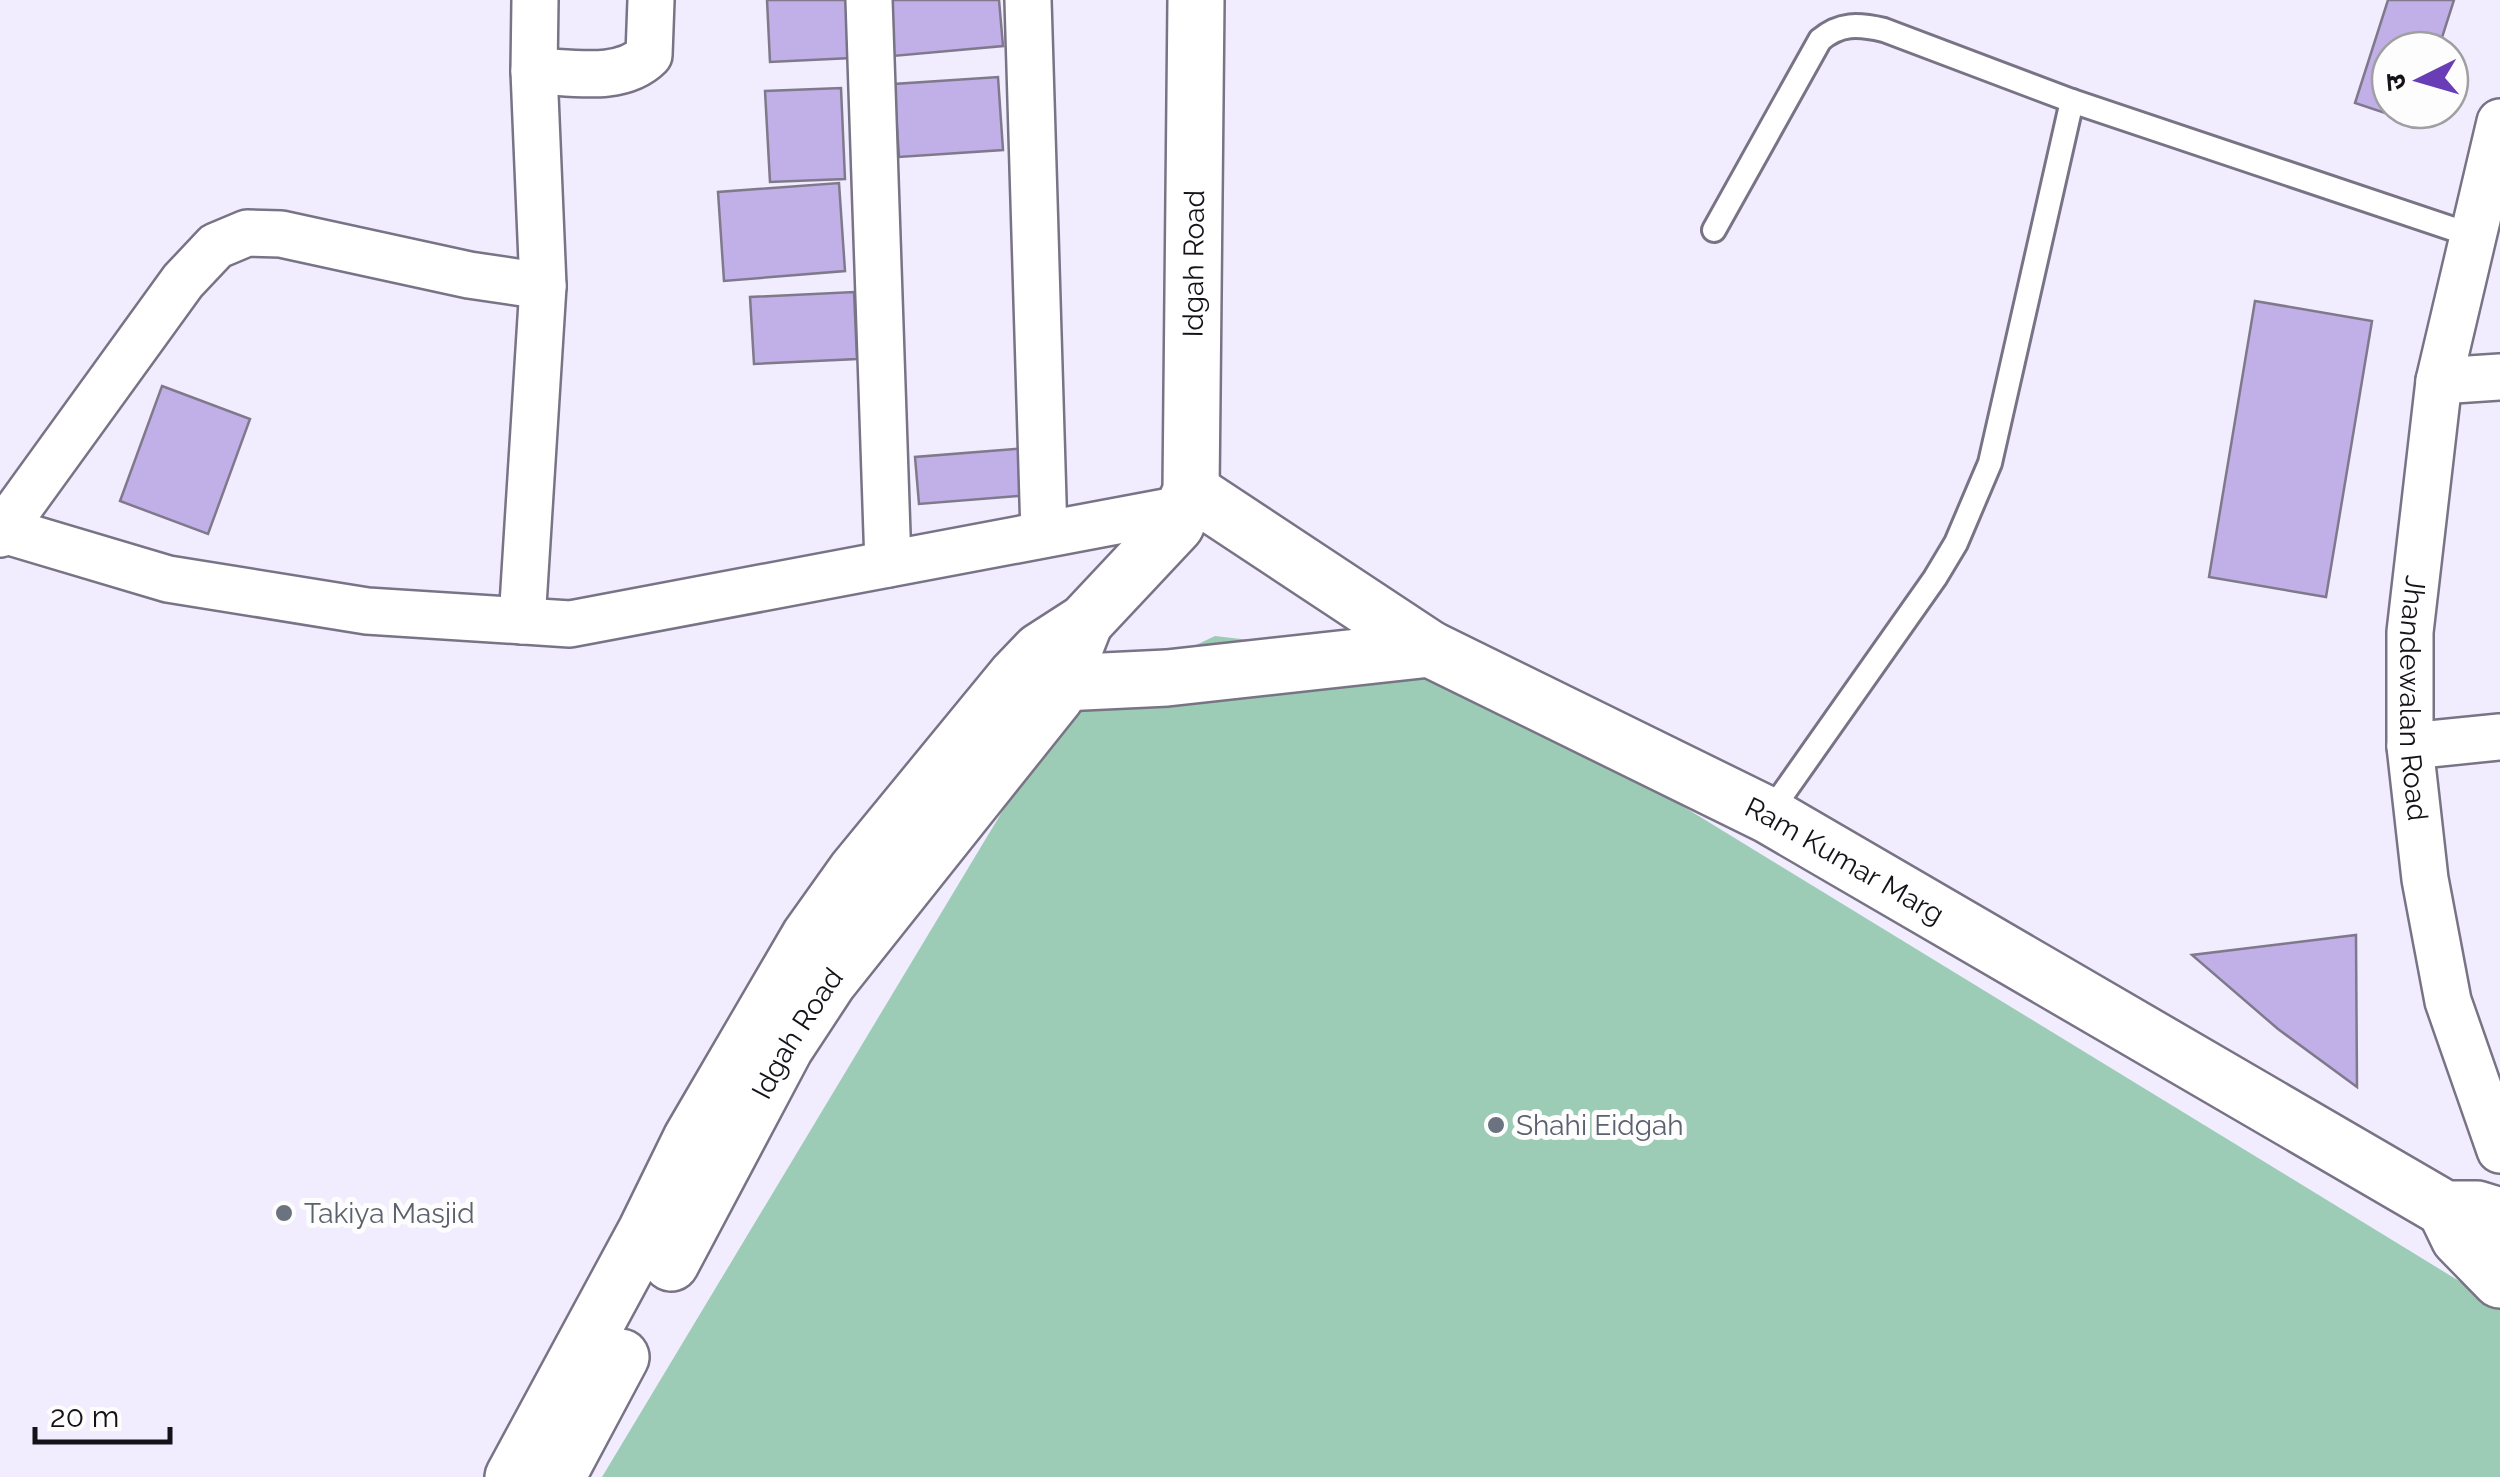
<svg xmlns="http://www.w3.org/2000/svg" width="2500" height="1477" font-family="Raleway,'Noto Sans Devanagari',sans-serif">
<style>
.green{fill:#9cccb5}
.building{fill:#c1afe7;stroke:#7f798b;stroke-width:2.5}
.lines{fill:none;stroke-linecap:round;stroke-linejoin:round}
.lane-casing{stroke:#787385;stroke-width:28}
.street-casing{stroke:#787385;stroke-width:50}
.secondary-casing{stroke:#787385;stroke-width:60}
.lane{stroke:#fff;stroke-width:22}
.street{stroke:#fff;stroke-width:45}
.secondary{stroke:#fff;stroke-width:55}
.worship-dot{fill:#6b7280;stroke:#fdfdfd;stroke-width:4}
.labels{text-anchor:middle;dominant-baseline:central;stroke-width:10;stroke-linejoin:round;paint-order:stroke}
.street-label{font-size:28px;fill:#151219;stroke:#fdfdfd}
.worship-label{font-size:28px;fill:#5b616d;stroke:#fdfdfd;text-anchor:start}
</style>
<rect width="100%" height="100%" fill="#f2edfe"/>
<path class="green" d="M1215 636 1447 662 2500 1306V1477H602L1065 707Z"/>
<g class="building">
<path d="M767 0H849L851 58 770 62Z"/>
<path d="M888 0H999L1003 46 893 56Z"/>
<path d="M2388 0H2454L2438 50H2390V110H2419L2415 123 2355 103Z"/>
<path d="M998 77 1003 150 899 157 894 84Z"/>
<path d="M841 88 845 179 770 182 765 91Z"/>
<path d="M839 183 845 271 724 281 718 192Z"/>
<path d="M854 292 857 359 754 364 750 297Z"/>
<path d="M2255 301 2372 321 2326 597 2209 577Z"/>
<path d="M162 386 250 419 208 534 120 501Z"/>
<path d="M1026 448 1030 495 919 504 915 457Z"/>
<path d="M2356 935 2357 1087 2278 1029 2192 955Z"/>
</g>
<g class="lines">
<g class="lane-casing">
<g id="lane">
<path d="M1714 230 1820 40C1840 23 1858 24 1884 30L2072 101 2474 236"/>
<path d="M1768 815 1935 578 1956 543 1990 463 2072 101"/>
</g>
</g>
<g class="street-casing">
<g id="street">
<path d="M869 0 888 564"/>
<path d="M1028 0 1044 534"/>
<path d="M534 71C571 72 621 83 649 55L651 0"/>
<path id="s1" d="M2500 122 2439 381 2410 632V746L2425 879 2448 1001 2500 1150"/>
<path d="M2439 381 2500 377"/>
<path d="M0 529 168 579 367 611 570 624 1186 508"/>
<path d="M0 534 183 281 216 246 247 233 281 234 469 275 543 286"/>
<path d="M522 621 543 286 534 71 535 0"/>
<path d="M2410 746 2500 737"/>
</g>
</g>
<g class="secondary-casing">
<g id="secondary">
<path id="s2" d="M1191 491 1430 649 1768 815 2445 1209H2477L2500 1216"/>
<path d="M1062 683 1167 678 1430 649"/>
<path d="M2445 1209 2459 1238 2500 1280"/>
<path id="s3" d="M671 1263 785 1048 829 981 1056 696 1085 622"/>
<path id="s4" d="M513 1477 646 1231 691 1139 809 937 856 871 1016 676 1040 651 1085 622 1176 525 1191 491 1196 0"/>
<path d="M557 1477 621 1357"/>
</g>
</g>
<use href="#lane" class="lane"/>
<use href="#street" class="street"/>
<use href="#secondary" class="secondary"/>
</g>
<g class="worship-dot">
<circle cx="1496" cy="1125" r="10"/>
<circle cx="284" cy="1213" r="10"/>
</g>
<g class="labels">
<g class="street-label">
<text stroke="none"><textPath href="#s4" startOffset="1435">Idgah Road</textPath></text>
<text stroke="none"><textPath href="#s1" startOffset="585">Jhandewalan Road</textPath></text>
<text stroke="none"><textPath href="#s2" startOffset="752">Ram Kumar Marg</textPath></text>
<text stroke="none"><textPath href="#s3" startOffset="262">Idgah Road</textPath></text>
</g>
<g class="worship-label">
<text x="1516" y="1125">Shahi Eidgah</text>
<text x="304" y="1213">Takiya Masjid</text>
</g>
</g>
<g transform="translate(2420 80) rotate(265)"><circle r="48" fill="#fdfdfd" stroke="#a09fa2" stroke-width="2.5"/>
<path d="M0-8L18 38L0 25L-18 38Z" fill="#683db5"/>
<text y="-15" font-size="28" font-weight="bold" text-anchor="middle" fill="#151219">उ</text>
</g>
<path d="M35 1427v15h135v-15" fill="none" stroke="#151219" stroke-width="5"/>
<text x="50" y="1427" font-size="30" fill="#151219" stroke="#fdfdfd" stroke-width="8" paint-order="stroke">20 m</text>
</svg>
